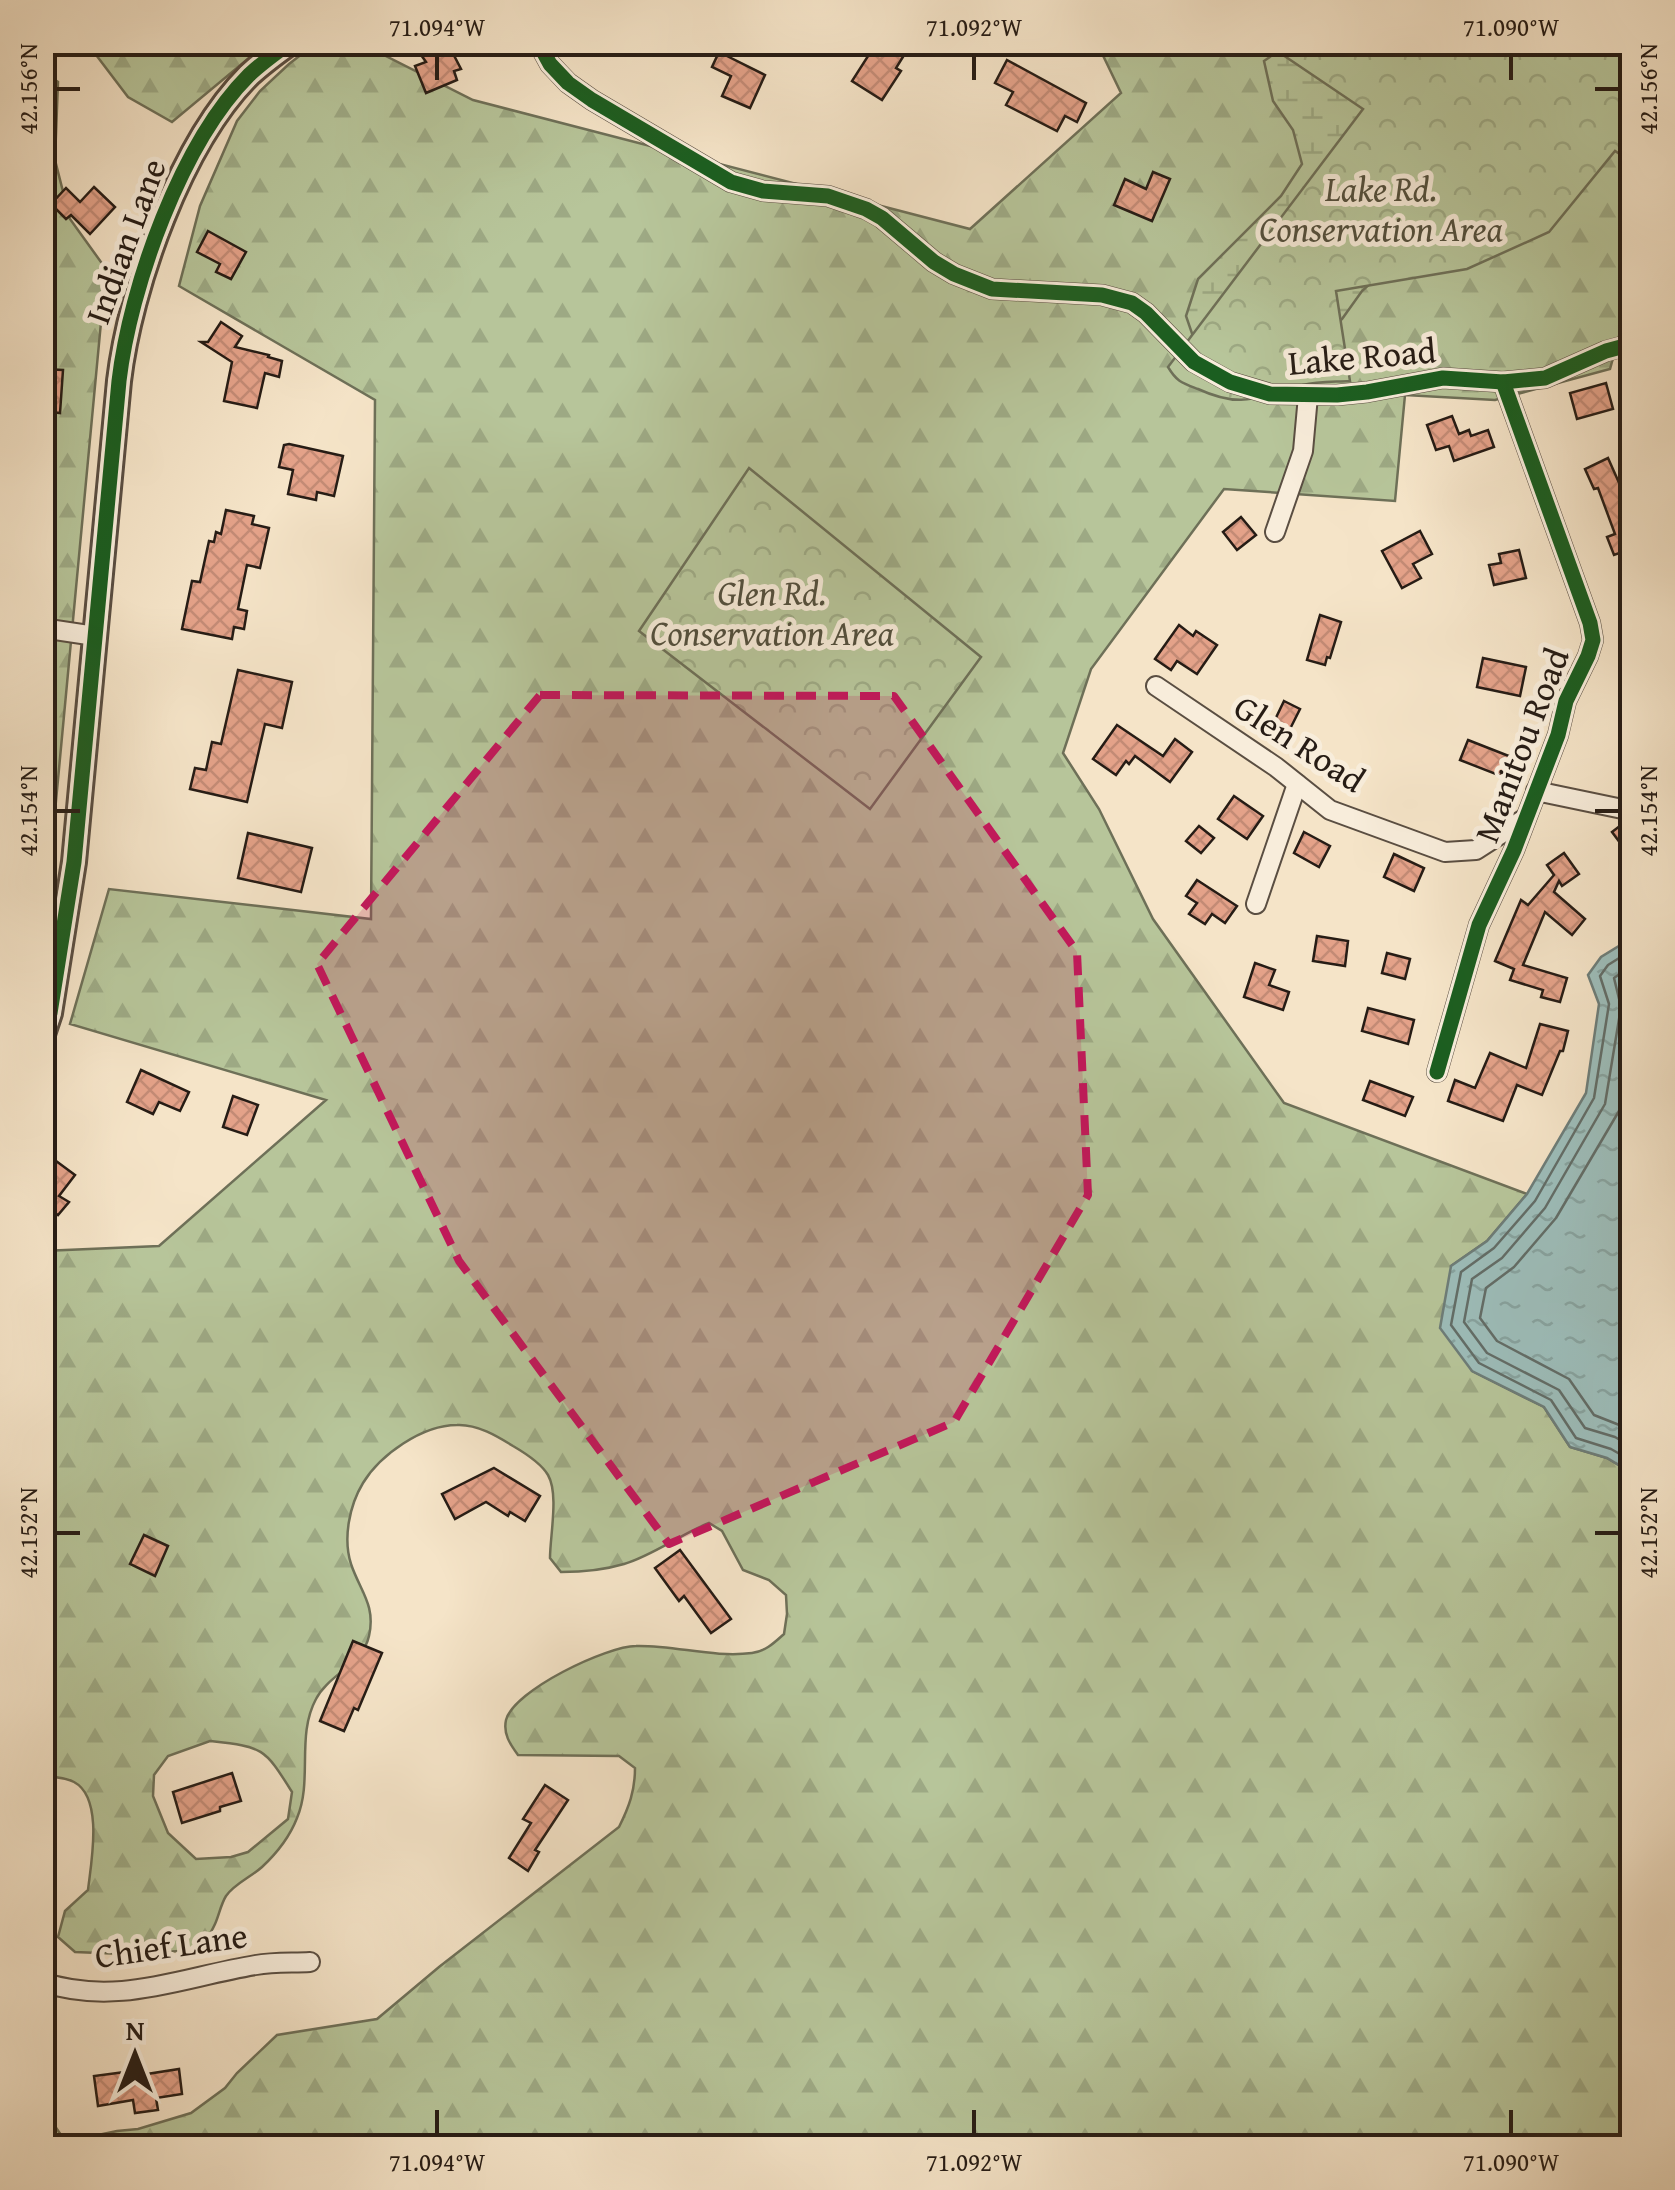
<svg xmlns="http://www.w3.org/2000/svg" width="1675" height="2190" font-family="'Gentium Book Plus',serif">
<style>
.forest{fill:url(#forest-firs);stroke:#6e7058;stroke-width:2.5;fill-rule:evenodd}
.wetland{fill:url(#wetland-marsh);stroke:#6e7058;stroke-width:2.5}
.park{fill:url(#park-crowns);stroke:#6e7058;stroke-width:2.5}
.water{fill:url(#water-ripples);stroke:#6d7d79;stroke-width:2.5}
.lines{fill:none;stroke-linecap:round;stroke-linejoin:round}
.shore{stroke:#626d68;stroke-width:2.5}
.building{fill:url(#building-cross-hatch);stroke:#261c15;stroke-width:2.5}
.minor-casing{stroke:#5a4e42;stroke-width:22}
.tertiary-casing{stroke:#5a4e42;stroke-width:28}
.minor{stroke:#f8eddb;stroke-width:18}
.tertiary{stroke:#f8eddb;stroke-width:22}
.cycleway-casing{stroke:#f8eddb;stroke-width:21}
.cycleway{stroke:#1b5e20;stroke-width:15}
.marked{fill:#c2185b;fill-opacity:0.2;stroke:#c2185b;stroke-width:8;stroke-dasharray:20 12;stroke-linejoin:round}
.ticks{fill:none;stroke:#261c15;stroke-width:4}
.labels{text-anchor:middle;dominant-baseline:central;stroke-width:10;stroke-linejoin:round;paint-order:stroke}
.park-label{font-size:35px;font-style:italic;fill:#524f3d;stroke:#f8eddb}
.street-label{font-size:35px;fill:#261c15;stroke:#f8eddb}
.neatline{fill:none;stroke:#261c15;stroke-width:4}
.ticks-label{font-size:25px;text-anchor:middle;fill:#261c15}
</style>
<defs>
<pattern id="forest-firs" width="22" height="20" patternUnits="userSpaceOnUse" patternTransform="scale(2.5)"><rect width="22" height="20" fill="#b7c59a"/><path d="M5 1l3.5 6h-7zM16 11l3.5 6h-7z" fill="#9da984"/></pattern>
<pattern id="wetland-marsh" width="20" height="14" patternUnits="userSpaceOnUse" patternTransform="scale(2.5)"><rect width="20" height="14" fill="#b7c59a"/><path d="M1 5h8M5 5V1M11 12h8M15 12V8" fill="none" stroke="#9da984"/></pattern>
<pattern id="park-crowns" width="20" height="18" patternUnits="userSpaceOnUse" patternTransform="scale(2.5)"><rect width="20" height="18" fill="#b7c59a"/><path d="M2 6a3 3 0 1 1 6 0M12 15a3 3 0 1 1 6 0" fill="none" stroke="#9da984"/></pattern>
<pattern id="water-ripples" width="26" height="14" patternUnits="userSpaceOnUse" patternTransform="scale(2.5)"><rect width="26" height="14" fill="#9dbebb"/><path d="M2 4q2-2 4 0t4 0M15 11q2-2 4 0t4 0" fill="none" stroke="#87a3a0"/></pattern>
<pattern id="building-cross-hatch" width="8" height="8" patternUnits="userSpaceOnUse" patternTransform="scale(2.5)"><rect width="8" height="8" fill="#e4a289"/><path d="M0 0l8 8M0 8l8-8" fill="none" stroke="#c38b75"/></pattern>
</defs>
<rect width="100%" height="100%" fill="#f5e4c8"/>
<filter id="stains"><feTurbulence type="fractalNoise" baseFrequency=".002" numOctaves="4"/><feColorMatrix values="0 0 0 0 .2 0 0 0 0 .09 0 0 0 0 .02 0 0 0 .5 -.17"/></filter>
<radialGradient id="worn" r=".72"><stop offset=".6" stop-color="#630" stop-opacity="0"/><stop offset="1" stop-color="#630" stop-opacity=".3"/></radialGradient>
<g class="forest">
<path d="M87 43H267L172 122 128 97Z"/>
<path d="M316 43H360L473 100 970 229 1121 93 1097 43H1632V289L1610 369 1495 400 1405 395 1395 501 1224 489 1091 669 1063 753 1099 809 1153 919 1284 1103 1527 1194 1487 1241 1451 1266 1472 1371 1544 1407 1570 1447 1607 1458 1632 1473V2147H43L42 2065 45 2102 50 2119 61 2135 79 2139 117 2131 138 2129 191 2113 225 2088 237 2073 277 2035 377 2019 439 1967 619 1827C629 1807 635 1791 635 1768L619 1756 518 1755C510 1744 503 1734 506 1720 514 1690 607 1646 636 1646 675 1645 713 1658 752 1653 766 1651 774 1643 784 1634L787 1614 786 1595 769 1580 743 1570 722 1531 709 1523C681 1534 652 1556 624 1564 604 1570 582 1572 561 1572L550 1558C550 1536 559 1494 548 1475 541 1463 525 1453 513 1446 497 1436 477 1424 457 1425 422 1425 380 1455 363 1483 349 1506 343 1539 351 1564 360 1591 376 1605 369 1636 363 1664 328 1675 316 1699 296 1736 313 1780 297 1818 290 1836 276 1854 262 1867 251 1877 234 1884 226 1896 221 1904 219 1915 215 1924 211 1933 205 1942 200 1950L124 1954 75 1952 58 1937 65 1911 88 1890C91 1863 104 1798 74 1782 65 1777 53 1777 43 1776V1251L159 1246 326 1100 70 1024 109 889 371 919 375 400 179 286 200 206 237 121 260 91 289 64ZM210 1741C263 1747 264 1747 292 1792L288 1819 248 1852 231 1857 196 1859 168 1833 153 1796 154 1775 168 1756Z"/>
<path d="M43 72 58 82 55 160 70 219 106 269 43 939Z"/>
</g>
<path class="wetland" d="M1290 43H1632L1362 291 1342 319 1311 342 1198 351 1186 316 1198 279 1281 196 1302 164 1293 130 1273 101 1264 61Z"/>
<g class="park">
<path d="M1265 43H1632V162L1615 151 1549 232 1467 269 1336 291 1350 381C1335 382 1318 381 1303 385 1258 396 1244 410 1198 389 1182 383 1177 382 1168 367L1363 109Z"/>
<path d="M749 468 981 657 870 809 639 631Z"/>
</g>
<path class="water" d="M1632 938V1473L1607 1458 1570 1447 1544 1407 1472 1371 1440 1328 1451 1266 1487 1241 1527 1194 1586 1093 1599 1004 1588 975 1601 957Z"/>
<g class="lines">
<g class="shore">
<path d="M1632 950 1608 965 1600 976 1609 1004 1594 1098 1535 1201 1494 1248 1461 1272 1451 1325 1479 1363 1551 1400 1576 1438 1611 1449 1632 1461"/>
<path d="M1632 965 1614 978 1621 1007 1605 1104 1545 1208 1502 1258 1472 1279 1464 1322 1487 1353 1559 1390 1585 1428 1615 1437 1632 1447"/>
<path d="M1632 1033 1622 1100 1619 1111 1556 1218 1514 1267 1486 1288 1480 1318 1497 1341 1569 1379 1594 1415 1632 1430"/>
</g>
</g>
<g class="building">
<path d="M412 42H447L461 69 454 71 457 80 426 93 415 66 426 62Z"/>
<path d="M877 42H892L906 52 896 68 901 71 882 100 852 81Z"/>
<path d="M719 52 765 75 750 108 722 96 731 76 712 67Z"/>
<path d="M1007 60 1086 103 1077 122 1065 116 1057 131 1006 105 1013 92 995 83Z"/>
<path d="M1153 172 1170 179 1152 221 1114 205 1125 179 1146 189Z"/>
<path d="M94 187 115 207 90 234 71 215 66 219 51 204 66 188 80 202Z"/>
<path d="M208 231 246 252 231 279 216 272 220 264 197 252Z"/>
<path d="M221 322 242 336 235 347 269 355 268 357 282 361 279 377 265 373 257 408 224 401 232 362 201 342H208Z"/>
<path d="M42 369 63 370 60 413 42 411Z"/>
<path d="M1606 383 1613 409 1577 419 1570 393Z"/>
<path d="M1452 416 1459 434 1469 430 1471 436 1488 430 1494 447 1454 461 1449 446 1436 450 1427 425Z"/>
<path d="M289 444 343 456 334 496 317 492 316 500 288 494 293 470 279 467 284 445Z"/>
<path d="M1608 458 1632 512V575L1631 576 1622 552 1614 555 1607 537 1615 534 1598 488 1594 489 1585 469Z"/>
<path d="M226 510 254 516 252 524 269 528 260 568 247 565 238 609 247 611 244 629 234 627 232 639 182 629 192 581 200 582 209 541 214 542 216 532 221 534Z"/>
<path d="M1241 517 1256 535 1237 550 1223 532Z"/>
<path d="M1420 531 1432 554 1413 564 1421 578 1402 588 1382 551Z"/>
<path d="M1519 550 1526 578 1494 585 1489 565 1501 563 1499 554Z"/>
<path d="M1320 615 1341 622 1330 658 1327 657 1325 665 1307 660Z"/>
<path d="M1179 625 1193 636 1196 631 1217 645 1197 674 1177 661 1171 670 1155 659Z"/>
<path d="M1483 658 1526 667 1520 696 1477 687Z"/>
<path d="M238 670 292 682 282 728 265 724 247 802 190 789 195 768 206 770 212 742 221 744Z"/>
<path d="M1284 701 1300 709 1287 735 1271 728Z"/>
<path d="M1117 725 1163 756 1175 739 1192 752 1170 782 1135 756 1129 764 1126 761 1116 775 1093 759Z"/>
<path d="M1468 740 1519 760 1511 780 1460 760Z"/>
<path d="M1234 796 1263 816 1247 839 1218 819Z"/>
<path d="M1625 822 1632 823V859L1612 832Z"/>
<path d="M1199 826 1214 838 1201 853 1186 841Z"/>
<path d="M1304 832 1330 846 1319 867 1294 853Z"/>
<path d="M248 833 312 848 301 892 238 878Z"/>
<path d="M1564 853 1579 874 1562 886 1559 881 1554 892 1585 919 1572 935 1545 912 1523 965 1567 978 1560 1002 1541 997 1543 990 1510 980 1514 969 1495 961 1521 900 1528 905 1554 875 1547 865Z"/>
<path d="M1394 854 1424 868 1414 891 1384 877Z"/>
<path d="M1197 880 1237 906 1225 923 1212 914 1205 924 1189 914 1197 903 1186 896Z"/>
<path d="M1317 936 1348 941 1345 966 1313 961Z"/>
<path d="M1387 953 1410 959 1405 979 1382 973Z"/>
<path d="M1255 963 1275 970 1269 985 1289 992 1283 1010 1244 997Z"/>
<path d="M1368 1008 1414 1020 1408 1044 1362 1031Z"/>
<path d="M1540 1024 1568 1031 1563 1051H1560L1542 1095 1517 1085 1503 1121 1448 1101 1455 1080 1475 1088 1490 1053 1526 1068Z"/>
<path d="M141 1070 189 1092 180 1111 159 1102 153 1114 127 1102Z"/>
<path d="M1370 1081 1413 1097 1405 1116 1363 1100Z"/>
<path d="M233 1096 258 1105 247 1135 223 1127Z"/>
<path d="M52 1158 75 1175 59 1196 69 1202 58 1215 49 1209 42 1218V1171Z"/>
<path d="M494 1468 540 1496 525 1521 510 1512 508 1516 486 1502 455 1519 442 1494Z"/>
<path d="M144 1535 168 1546 155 1576 130 1564Z"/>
<path d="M680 1550 731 1619 711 1633 684 1596 679 1601 655 1568Z"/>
<path d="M353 1641 382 1653 358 1710 354 1708 344 1731 320 1721Z"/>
<path d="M232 1773 241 1801 220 1807V1811L182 1823 173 1792Z"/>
<path d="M545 1785 568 1800 535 1850 539 1852 528 1871 509 1858 531 1823 523 1819Z"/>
<path d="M179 2069 182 2094 156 2098 158 2110 135 2113 133 2100 98 2106 94 2076 133 2071 134 2076Z"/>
</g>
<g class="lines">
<g class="minor-casing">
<g id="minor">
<path d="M538 42 550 64 568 83 592 100 731 182 763 191 828 196 866 209 882 218 934 262 954 274 992 289 1102 295 1132 303 1146 313 1194 362 1230 382 1270 394 1337 395 1367 392 1443 378 1503 382 1545 378 1606 351 1632 344"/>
<path d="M1275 532 1303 451 1308 396"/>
<path d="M42 628 95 636"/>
<path d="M1156 686 1276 767 1330 810 1445 852 1476 850 1524 819"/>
<path d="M1536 791 1632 811"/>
<path d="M1256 904 1297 784"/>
<path d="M1437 1072 1479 925 1514 850 1558 735 1566 701 1588 656 1593 640 1590 623 1503 382"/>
<path d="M42 1982C118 2007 182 1977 256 1965 273 1962 292 1963 310 1962"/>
</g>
</g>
<g class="tertiary-casing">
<path id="tertiary" d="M42 1037 50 1013 74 862 119 381C130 287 181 143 249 75 262 63 277 52 291 42"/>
</g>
<use href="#minor" class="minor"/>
<use href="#tertiary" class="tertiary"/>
<g class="cycleway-casing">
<g id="cycleway">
<path d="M538 42 550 64 568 83 592 100 731 182 763 191 828 196 866 209 882 218 934 262 954 274 992 289 1102 295 1132 303 1146 313 1194 362 1230 382 1270 394 1337 395 1367 392 1443 378 1503 382 1545 378 1606 351 1632 344"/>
<path d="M42 1037 50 1013 74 862 119 381C130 287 181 143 249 75 262 63 277 52 291 42"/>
<path d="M1437 1072 1479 925 1514 850 1558 735 1566 701 1588 656 1593 640 1590 623 1503 382"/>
</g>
</g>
<use href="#cycleway" class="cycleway"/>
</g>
<path class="marked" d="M540 695 894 696 1077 952 1088 1195 954 1422 669 1544 459 1261 317 964Z"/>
<path class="ticks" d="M437 55V80M974 55V80M1511 55V80M55 89H80M1595 89H1620M55 811H80M1595 811H1620M55 1533H80M1595 1533H1620M437 2110V2135M974 2110V2135M1511 2110V2135"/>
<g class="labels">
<g class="park-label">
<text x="1381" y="188">Lake Rd.<tspan x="1381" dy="40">Conservation Area</tspan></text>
<text x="772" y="592">Glen Rd.<tspan x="772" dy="40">Conservation Area</tspan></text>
</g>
<g class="street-label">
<text transform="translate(125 241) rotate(-70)">Indian Lane</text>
<text transform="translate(1362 356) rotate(-5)">Lake Road</text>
<text transform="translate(1300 743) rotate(33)">Glen Road</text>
<text transform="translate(1521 745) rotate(-69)">Manitou Road</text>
<text transform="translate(171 1945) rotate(-8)">Chief Lane</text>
</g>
</g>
<rect width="1675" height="2190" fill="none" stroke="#f5e4c8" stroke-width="110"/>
<g transform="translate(135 2055)" stroke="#f8eddb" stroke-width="8" paint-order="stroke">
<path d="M0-8L18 38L0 25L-18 38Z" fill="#261c15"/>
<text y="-15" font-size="28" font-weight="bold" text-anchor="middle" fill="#261c15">N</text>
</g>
<rect x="55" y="55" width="1565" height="2080" class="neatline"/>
<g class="ticks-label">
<text x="437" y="36">71.094°W</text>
<text x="974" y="36">71.092°W</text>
<text x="1511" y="36">71.090°W</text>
<text transform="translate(28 89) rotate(-90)" y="9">42.156°N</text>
<text transform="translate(1648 89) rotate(-90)" y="9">42.156°N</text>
<text transform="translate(28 811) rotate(-90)" y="9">42.154°N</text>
<text transform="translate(1648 811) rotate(-90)" y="9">42.154°N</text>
<text transform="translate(28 1533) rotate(-90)" y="9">42.152°N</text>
<text transform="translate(1648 1533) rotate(-90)" y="9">42.152°N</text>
<text x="437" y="2171">71.094°W</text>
<text x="974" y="2171">71.092°W</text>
<text x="1511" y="2171">71.090°W</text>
</g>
<rect width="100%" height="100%" filter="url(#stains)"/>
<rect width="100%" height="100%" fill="url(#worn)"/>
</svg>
